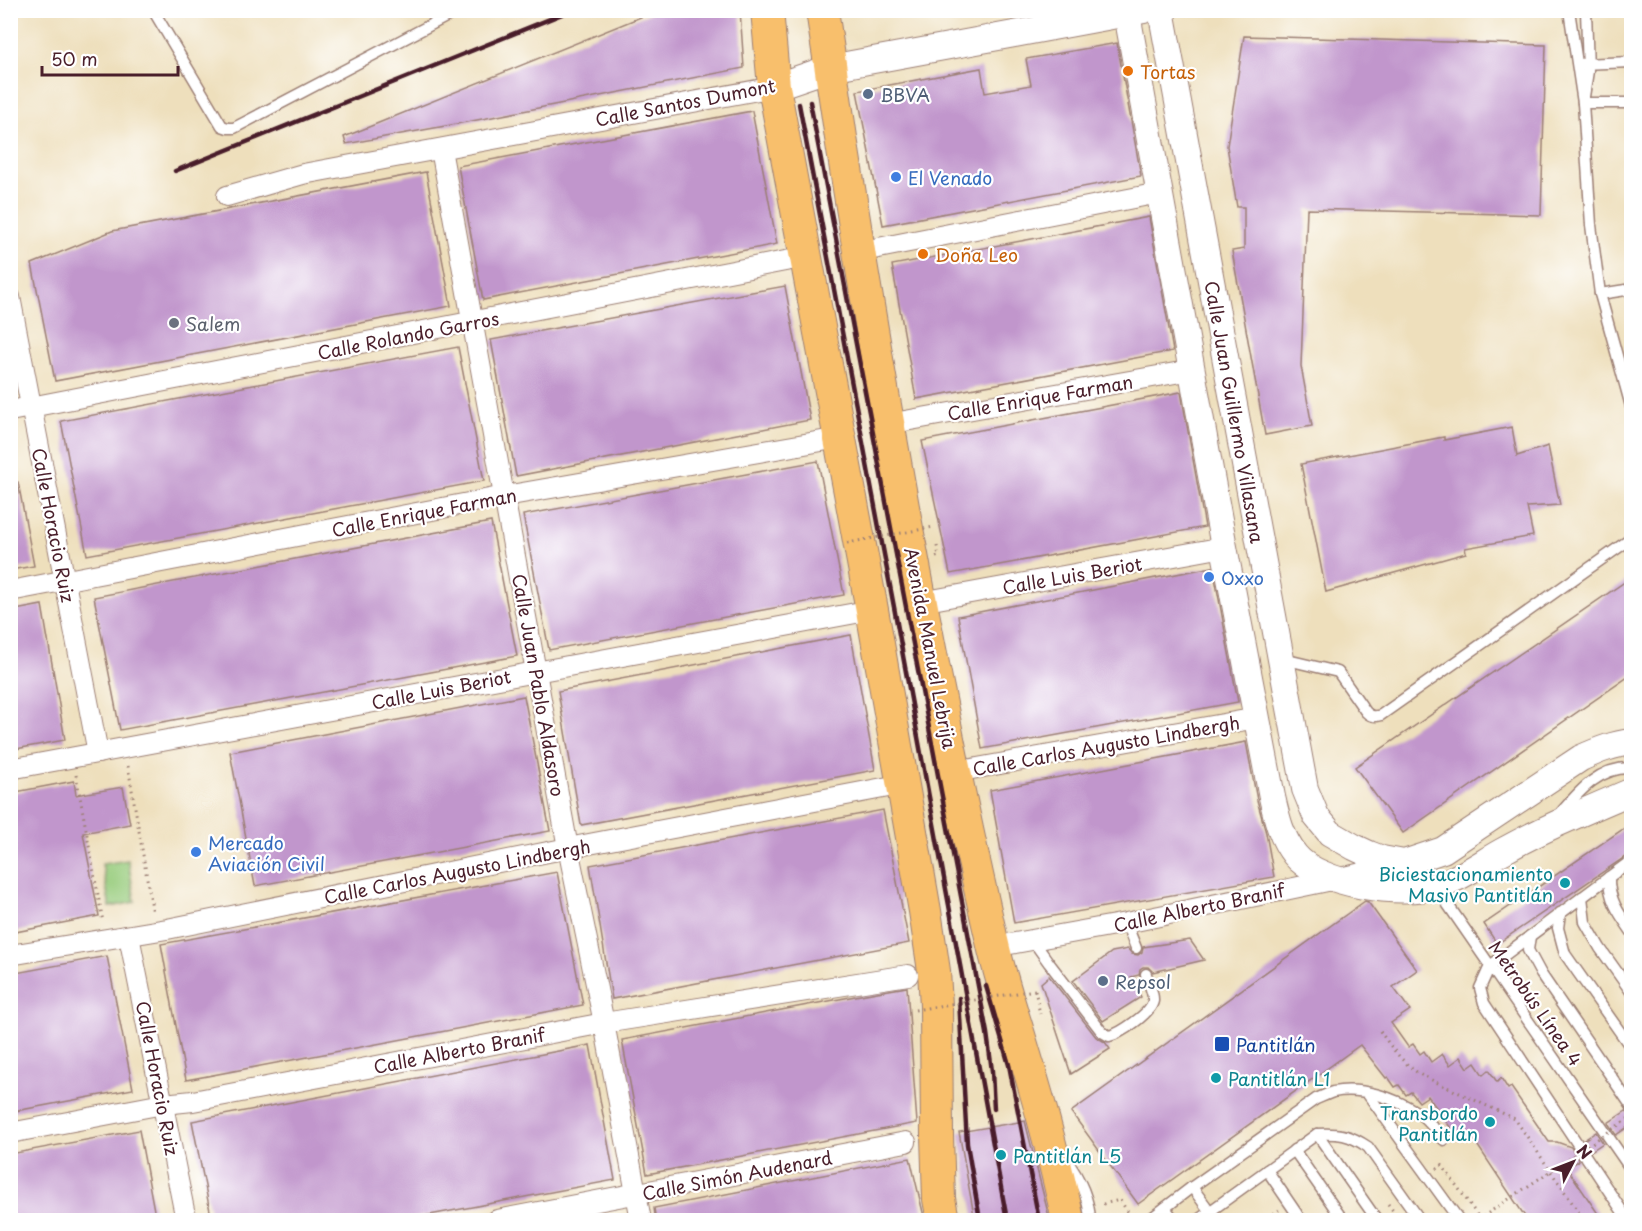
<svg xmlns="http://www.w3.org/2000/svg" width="1642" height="1231" font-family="'Playpen Sans',sans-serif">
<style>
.green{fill:#98cc7d;stroke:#717654;stroke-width:1.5}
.building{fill:#c196cc}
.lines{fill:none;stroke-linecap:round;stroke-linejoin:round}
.service-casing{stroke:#9c7f74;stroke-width:13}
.minor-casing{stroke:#9c7f74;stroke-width:22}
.tertiary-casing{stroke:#9c7f74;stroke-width:28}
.primary-casing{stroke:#9c7f74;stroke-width:34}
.path{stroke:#9c7f74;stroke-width:3;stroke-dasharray:1.5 4.5;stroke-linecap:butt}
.service{stroke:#fff;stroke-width:10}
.minor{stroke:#fff;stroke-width:20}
.tertiary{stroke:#fff;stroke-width:26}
.primary{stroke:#f8bf6c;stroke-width:32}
.rail{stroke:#4a1f2b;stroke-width:4.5}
.path-bridge{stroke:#9c7f74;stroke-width:3;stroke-dasharray:1.5 4.5;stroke-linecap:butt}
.food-dot{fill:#e8710a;stroke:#fff;stroke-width:2}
.service-dot{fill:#5c6f8a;stroke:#fff;stroke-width:2}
.shop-dot{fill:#3f7fe0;stroke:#fff;stroke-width:2}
.worship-dot{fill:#6b7280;stroke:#fff;stroke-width:2}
.culture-dot{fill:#0f9aa8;stroke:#fff;stroke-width:2}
.transit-dot{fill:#1a4fb4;stroke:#fff;stroke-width:2}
.labels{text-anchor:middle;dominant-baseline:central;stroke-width:4.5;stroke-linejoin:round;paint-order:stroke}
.food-label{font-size:18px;fill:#c56008;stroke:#fff;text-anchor:start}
.service-label{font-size:18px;fill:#4e5e75;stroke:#fff;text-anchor:start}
.street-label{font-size:18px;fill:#4a1f2b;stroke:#fff}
.shop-label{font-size:18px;fill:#366cbe;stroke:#fff;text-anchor:start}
.worship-label{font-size:18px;fill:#5b616d;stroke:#fff;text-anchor:start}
.culture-label{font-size:18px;fill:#0d838f;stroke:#fff;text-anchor:end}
.transit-label{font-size:18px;fill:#164399;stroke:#fff;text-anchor:start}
</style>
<rect width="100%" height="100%" fill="#fff"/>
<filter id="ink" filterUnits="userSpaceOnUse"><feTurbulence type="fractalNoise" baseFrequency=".0167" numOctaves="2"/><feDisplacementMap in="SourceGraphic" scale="12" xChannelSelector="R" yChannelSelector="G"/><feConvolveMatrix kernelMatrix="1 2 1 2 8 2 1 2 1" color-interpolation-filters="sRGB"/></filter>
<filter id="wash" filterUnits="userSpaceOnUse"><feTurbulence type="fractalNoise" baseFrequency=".008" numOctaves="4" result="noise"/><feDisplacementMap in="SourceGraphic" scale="24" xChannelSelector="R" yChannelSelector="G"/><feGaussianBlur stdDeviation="1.35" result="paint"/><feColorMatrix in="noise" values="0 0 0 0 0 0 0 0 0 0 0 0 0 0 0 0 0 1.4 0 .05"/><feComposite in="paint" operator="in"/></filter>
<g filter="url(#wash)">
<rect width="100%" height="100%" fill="#eedfbc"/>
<path class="green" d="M128 860 135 902 110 907 102 864Z"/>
<g id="blocks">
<g class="building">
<path d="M658 10H740L744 68 451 125 346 144 344 137Z"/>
<path d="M1244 36 1546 45 1541 215 1307 209 1301 366 1312 426 1265 435 1232 251 1244 249V207H1237L1227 146Z"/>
<path d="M1117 43 1141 176 883 225 857 91 981 68 985 93 1031 85 1026 59Z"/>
<path d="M752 111 777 244 483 300 458 166Z"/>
<path d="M426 172 451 306 55 381 32 264 112 231Z"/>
<path d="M1149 217 1173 351 916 399 892 265Z"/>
<path d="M785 286 810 420 516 476 491 340Z"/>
<path d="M458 347 484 481 87 555 61 421Z"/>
<path d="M1181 392 1205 527 950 574 922 441Z"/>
<path d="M1512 427 1517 456 1548 446 1560 505 1527 507 1533 536 1465 548 1466 553 1326 592 1301 464 1444 437V440Z"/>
<path d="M818 461 844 595 549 650 523 515Z"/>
<path d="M18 482 34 566 10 570V483Z"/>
<path d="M491 522 517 656 120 730 94 597Z"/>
<path d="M1213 567 1238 702 982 749 958 616Z"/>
<path d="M1632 577V674L1403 833 1355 767Z"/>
<path d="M42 605 65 740 10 750V611Z"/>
<path d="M851 635 875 770 581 825 558 691Z"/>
<path d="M524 696 550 831 255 886 230 752Z"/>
<path d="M1246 742 1257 800 1266 833 1274 877 1014 923 990 790Z"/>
<path d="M74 781 76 795 123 787 130 824 83 833 99 916 10 933V793Z"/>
<path d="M883 810 909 943 612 999 590 865Z"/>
<path d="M1632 823V852L1497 944 1484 924Z"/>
<path d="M557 872 583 1005 186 1080 161 944Z"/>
<path d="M1365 901 1368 902 1417 970 1393 987 1410 1010 1391 1023 1408 1047 1413 1044 1420 1054 1424 1051 1431 1062 1442 1054 1450 1065 1461 1057 1468 1068 1475 1063 1483 1075 1489 1070 1497 1082 1501 1078 1508 1089 1511 1087 1549 1142H1557L1571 1147 1579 1160 1567 1168 1603 1221H1528L1470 1134 1460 1141 1428 1096 1419 1102 1411 1092 1406 1095 1399 1085 1395 1087 1388 1077 1386 1078 1360 1045 1138 1204 1071 1112Z"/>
<path d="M1190 940 1204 960 1153 972 1148 967H1143L1140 969 1139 975 1131 977 1141 997 1103 1021 1073 981 1112 952 1128 949 1132 954 1138 955 1142 952 1143 947Z"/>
<path d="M107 956 133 1089 10 1112V974Z"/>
<path d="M1049 976 1096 1037 1105 1042 1110 1049 1071 1074 1041 983Z"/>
<path d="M907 987 917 1123 647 1174 622 1040 866 994Z"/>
<path d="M590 1045 615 1180 398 1221H212L192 1121Z"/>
<path d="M1626 1111 1632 1114V1124L1616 1135 1608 1123Z"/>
<path d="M1025 1121 1050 1221H975L959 1132Z"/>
<path d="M139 1130 156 1221H10V1154Z"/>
<path d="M1596 1132 1603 1143 1591 1151 1584 1140Z"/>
<path d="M910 1158 925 1221H656L654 1208Z"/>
</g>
</g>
</g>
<g filter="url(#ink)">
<use href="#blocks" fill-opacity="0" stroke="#9c7f74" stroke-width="1.5"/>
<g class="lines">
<g class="service-casing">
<g id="service">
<path d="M153 10 222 126 228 128H234L459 10"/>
<path d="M1569 10 1583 103 1591 225 1600 294 1632 410"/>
<path d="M1586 10 1588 71 1583 103H1632"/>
<path d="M1581 64 1632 62"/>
<path d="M1600 294 1632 289"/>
<path d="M1283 659 1338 672 1366 712C1371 717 1375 717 1381 715L1632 538"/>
<path d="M1558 816C1577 794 1598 766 1632 768"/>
<path d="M1405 863 1435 886 1632 1171"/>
<path d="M1609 877C1608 899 1620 915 1632 932"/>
<path d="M1582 897 1585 922 1600 948 1632 993"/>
<path d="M1560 913 1558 928 1565 954 1632 1049"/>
<path d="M1126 923 1136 948"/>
<path d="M1530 936 1528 950 1541 974 1632 1107"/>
<path d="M1032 939 1049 963 1102 1032 1109 1036C1120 1034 1151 1013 1153 1001 1154 993 1148 982 1146 974"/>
<path d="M1367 1093 1459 1220"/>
<path d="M1317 1134 1377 1220"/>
<path d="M1294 1150 1343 1220"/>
<path d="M1065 1158C1079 1177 1089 1197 1090 1220"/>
<path d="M1267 1170 1301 1220"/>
<path d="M1192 1187 1216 1220"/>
<path d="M1165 1208 1174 1220"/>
<path d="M1149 1220 1192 1187 1316 1099C1321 1097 1327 1094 1333 1092 1361 1086 1395 1098 1418 1113 1428 1119 1436 1131 1444 1140"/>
<path d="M1198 1220 1317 1134C1339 1133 1349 1134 1368 1147L1420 1220"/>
<path d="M1628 1220 1484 1003 1480 988 1490 966 1632 860"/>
</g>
</g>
<g class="minor-casing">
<g id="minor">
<path d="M441 149 568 848 604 1023 641 1220"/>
<path d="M227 196 303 174 774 87"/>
<path d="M858 252 1159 193"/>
<path d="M10 297 98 753"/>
<path d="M10 411 806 257"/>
<path d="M888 424 1192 370"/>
<path d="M10 591 505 496 839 438"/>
<path d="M921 602 1224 547"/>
<path d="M10 769 872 610"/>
<path d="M955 772 1257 718"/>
<path d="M129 936 186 1220"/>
<path d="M993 947 1126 923 1337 879 1399 864"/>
<path d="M10 955 167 929 568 848 904 784"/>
<path d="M10 1133 163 1104 193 1101 604 1023 908 975"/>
<path d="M497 1220 906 1142"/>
</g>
</g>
<g class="tertiary-casing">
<g id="tertiary">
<path d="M1161 10 1305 789 1316 816 1330 833 1354 847 1369 854 1382 859 1404 863 1443 850 1581 758C1597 751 1613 744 1632 742"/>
<path d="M1127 14 1224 547 1272 797C1277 819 1281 837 1295 855 1319 885 1403 897 1438 885 1462 878 1481 863 1503 851 1544 828 1588 810 1632 791"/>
<path d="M774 87 830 68 1144 10"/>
</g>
</g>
<g class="primary-casing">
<g id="primary">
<path d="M767 10 774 87 872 610 925 911 934 971 936 1006 937 1136 939 1199 943 1220"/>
<path d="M822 10C846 177 873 342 903 507 930 653 959 800 993 945 1001 981 1014 1017 1024 1052 1041 1108 1056 1164 1068 1220"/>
</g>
</g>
<g class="path">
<path d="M936 557 939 556 937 546"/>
<path d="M128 766 153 914"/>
<path d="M76 775 103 922"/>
<path d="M1629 830 1632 828"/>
<path d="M1035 990 1040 1014"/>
<path d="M1437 1169 1442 1165 1480 1219"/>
<path d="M1103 1204 1120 1200 1133 1220"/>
<path d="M1388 1204 1400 1220"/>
<path d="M1263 1220 1279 1210"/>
</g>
<use href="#service" class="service"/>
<use href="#minor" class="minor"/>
<use href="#tertiary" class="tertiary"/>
<use href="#primary" class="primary"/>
<g class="rail">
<path d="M810 102 987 1033 992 1071 994 1109"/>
<path d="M799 104 894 607 1007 1220"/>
<path d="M175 171 572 10"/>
<path d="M986 986 1009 1065 1039 1220"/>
<path d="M959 998 967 1144 980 1220"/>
</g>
<g class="path-bridge">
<path d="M847 543 934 527"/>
<path d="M915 1010 1035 990"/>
<path d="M1380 1031C1392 1049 1403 1063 1421 1075L1515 1119 1584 1220"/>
<path d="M1478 1220 1632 1116"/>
</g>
</g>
</g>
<g class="food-dot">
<circle cx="1128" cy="71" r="6"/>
<circle cx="923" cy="254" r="6"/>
</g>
<g class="service-dot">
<circle cx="868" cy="94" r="6"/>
<circle cx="1103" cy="981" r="6"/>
</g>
<g class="shop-dot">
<circle cx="896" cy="177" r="6"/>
<circle cx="1209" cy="577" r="6"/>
<circle cx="196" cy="852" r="6"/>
</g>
<circle class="worship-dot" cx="174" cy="323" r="6"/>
<g class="culture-dot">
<circle cx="1565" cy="883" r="6"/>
<circle cx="1216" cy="1078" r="6"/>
<circle cx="1490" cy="1122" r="6"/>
<circle cx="1001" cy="1155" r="6"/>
</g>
<rect class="transit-dot" x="1214" y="1036" width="16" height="16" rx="3"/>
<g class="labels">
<g class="food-label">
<text x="1140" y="71">Tortas</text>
<text x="935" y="254">Doña Leo</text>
</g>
<g class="service-label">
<text x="880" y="94">BBVA</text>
<text x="1115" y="981">Repsol</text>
</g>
<g class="street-label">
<text transform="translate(685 102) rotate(-11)">Calle Santos Dumont</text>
<text transform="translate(408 335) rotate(-11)">Calle Rolando Garros</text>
<text transform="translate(1040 397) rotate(-10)">Calle Enrique Farman</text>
<text transform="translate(1235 412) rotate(80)">Calle Juan Guillermo Villasana</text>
<text transform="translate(424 512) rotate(-11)">Calle Enrique Farman</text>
<text transform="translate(54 525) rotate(79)">Calle Horacio Ruiz</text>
<text transform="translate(1072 575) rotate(-10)">Calle Luis Beriot</text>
<text transform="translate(931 648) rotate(79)">Avenida Manuel Lebrija</text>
<text transform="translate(539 685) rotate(80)">Calle Juan Pablo Aldasoro</text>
<text transform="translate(441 689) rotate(-11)">Calle Luis Beriot</text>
<text transform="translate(1106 745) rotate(-10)">Calle Carlos Augusto Lindbergh</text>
<text transform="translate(457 871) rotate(-11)">Calle Carlos Augusto Lindbergh</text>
<text transform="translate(1199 907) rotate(-12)">Calle Alberto Branif</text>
<text transform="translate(1536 1003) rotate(55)">Metrobús Línea 4</text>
<text transform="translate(459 1050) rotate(-11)">Calle Alberto Branif</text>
<text transform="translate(158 1078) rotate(79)">Calle Horacio Ruiz</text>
<text transform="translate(737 1175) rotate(-11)">Calle Simón Audenard</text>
</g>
<g class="shop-label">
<text x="908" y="177">El Venado</text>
<text x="1221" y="577">Oxxo</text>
<text x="208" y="842">Mercado<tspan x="208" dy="21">Aviación Civil</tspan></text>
</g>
<g class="worship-label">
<text x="186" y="323">Salem</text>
</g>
<g class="culture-label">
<text x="1553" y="873">Biciestacionamiento<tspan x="1553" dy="21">Masivo Pantitlán</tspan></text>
<text x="1228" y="1078" text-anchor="start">Pantitlán L1</text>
<text x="1478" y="1112">Transbordo<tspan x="1478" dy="21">Pantitlán</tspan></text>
<text x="1013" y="1155" text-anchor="start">Pantitlán L5</text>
</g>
<g class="transit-label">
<text x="1236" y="1044">Pantitlán</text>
</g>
</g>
<rect width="1642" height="1231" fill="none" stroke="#fff" stroke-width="36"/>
<g transform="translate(1573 1162) rotate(48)" stroke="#ffffff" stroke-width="4.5" paint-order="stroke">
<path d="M0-4.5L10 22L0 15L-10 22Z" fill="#4a1f2b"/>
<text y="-9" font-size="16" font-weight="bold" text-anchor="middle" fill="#4a1f2b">N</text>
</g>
<path d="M42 66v9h136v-9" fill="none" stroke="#4a1f2b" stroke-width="3"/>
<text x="51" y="66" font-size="18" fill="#4a1f2b" stroke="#ffffff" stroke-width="4.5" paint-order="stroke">50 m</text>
</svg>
